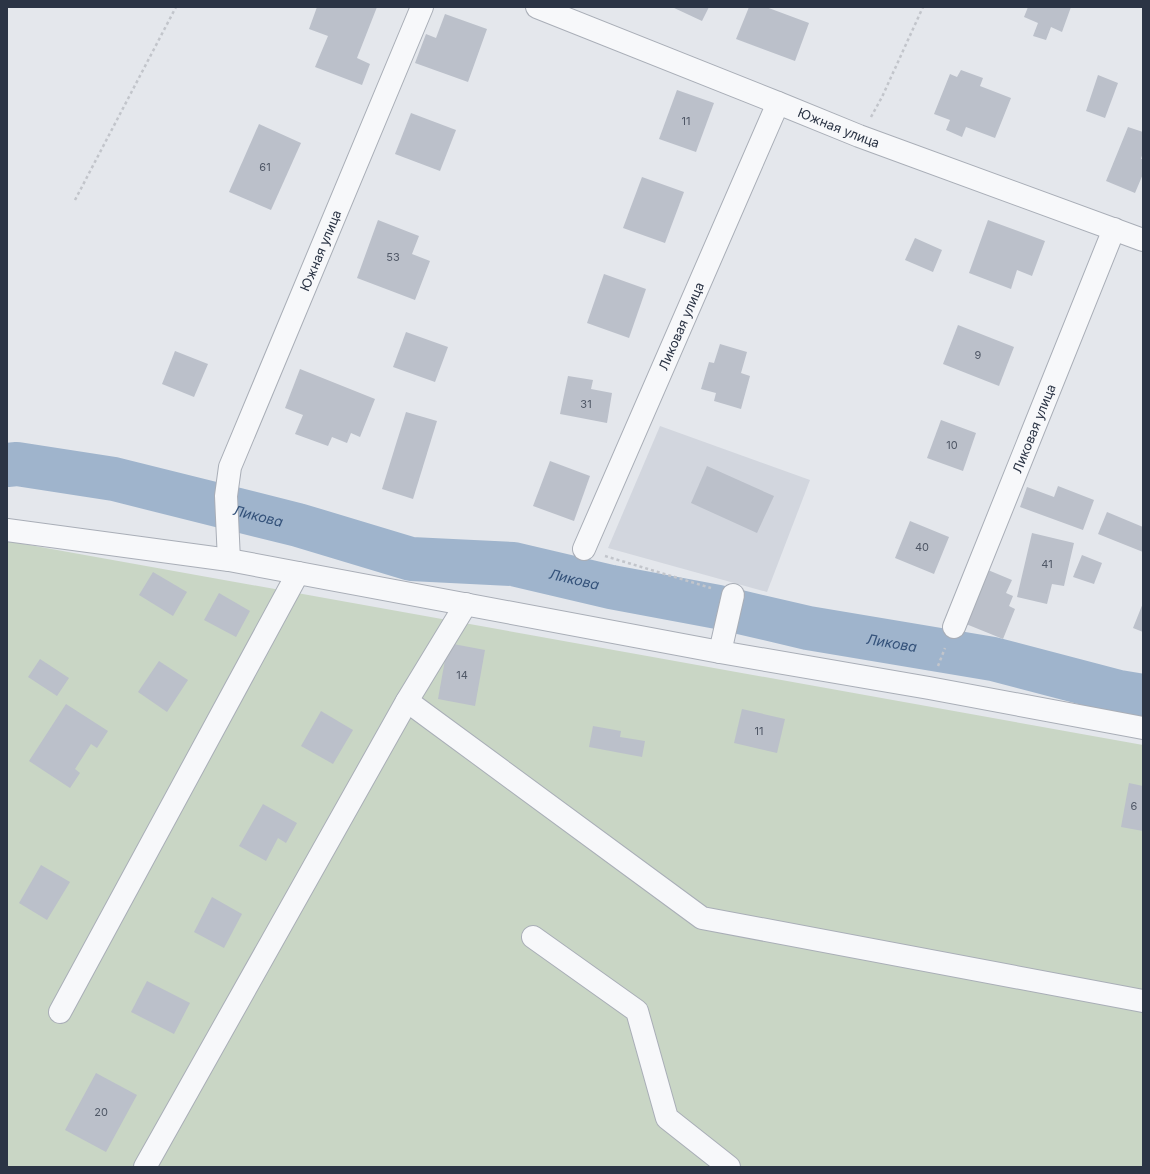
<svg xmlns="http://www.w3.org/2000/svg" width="1150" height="1174" font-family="Inter,sans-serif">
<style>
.built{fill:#d2d6de}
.green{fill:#c9d6c5}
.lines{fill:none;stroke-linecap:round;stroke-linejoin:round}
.river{stroke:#9fb4cc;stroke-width:44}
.building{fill:#bbc0ca}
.minor-casing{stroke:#a9aeb7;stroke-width:24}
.path{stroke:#c2c5cb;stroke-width:2.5;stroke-dasharray:3 3;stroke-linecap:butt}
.minor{stroke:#f7f8fa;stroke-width:22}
.labels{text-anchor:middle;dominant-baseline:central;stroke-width:3;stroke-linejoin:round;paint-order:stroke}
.number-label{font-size:11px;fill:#4f5766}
.street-label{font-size:13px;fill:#2b3445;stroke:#f4f6f9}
.water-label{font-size:14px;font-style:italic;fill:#34527a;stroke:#f4f6f9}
</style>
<rect width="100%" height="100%" fill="#e4e7ec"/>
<path class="built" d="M660 426 810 480 767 592 608 548Z"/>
<path class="green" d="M7 541 1143 745V1167H7Z"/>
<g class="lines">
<path class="river" id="s1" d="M7 465 17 464 114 479 298 525 411 559 513 564 611 587 718 607 808 628 993 659 1119 692 1143 696"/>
</g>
<g class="building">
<path d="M317 7H377L357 58 370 64 362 85 315 67 328 36 309 29Z"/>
<path d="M672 7H709L702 21Z"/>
<path d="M749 7H766L809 23 795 61 736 39Z"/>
<path d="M1028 7H1071L1062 32 1051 27 1046 40 1033 36 1038 23 1024 17Z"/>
<path d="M445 14 487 29 468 82 415 63 426 34 436 38Z"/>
<path d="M961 70 983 78 980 86 1011 98 995 138 966 127 962 137 946 130 950 120 934 114 950 74 957 77Z"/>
<path d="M1098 75 1118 83 1105 118 1086 111Z"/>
<path d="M677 90 714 103 696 152 659 139Z"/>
<path d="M411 113 456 130 440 171 395 154Z"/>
<path d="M259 124 301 143 271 210 229 192Z"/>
<path d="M1128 127 1143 132V152L1141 159H1143V174L1135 193 1106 181Z"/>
<path d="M642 177 684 192 665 243 623 228Z"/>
<path d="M378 220 419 236 412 254 430 261 415 300 357 278Z"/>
<path d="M988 220 1045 241 1032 276 1017 270 1011 289 969 273Z"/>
<path d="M915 238 942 250 933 272 905 260Z"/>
<path d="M604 274 646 289 629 338 587 323Z"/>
<path d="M958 325 1014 347 999 386 943 364Z"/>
<path d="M406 332 448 347 435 382 393 367Z"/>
<path d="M720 344 747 352 741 373 750 376 741 409 714 401 716 393 701 389 709 362 714 363Z"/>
<path d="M175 351 208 364 194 397 162 384Z"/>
<path d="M300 369 375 399 360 437 351 433 347 443 332 437 328 446 295 434 303 415 285 408Z"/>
<path d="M568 376 593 380 591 389 612 393 607 423 560 414Z"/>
<path d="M406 412 437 421 413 499 382 489Z"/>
<path d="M941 420 976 433 963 471 927 458Z"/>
<path d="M550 461 590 476 574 521 533 506Z"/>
<path d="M707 466 774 496 757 533 691 503Z"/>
<path d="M1058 486 1094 500 1083 530 1020 507 1027 487 1054 497Z"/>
<path d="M1107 512 1143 527V552L1098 534Z"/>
<path d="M910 521 949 537 934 574 895 558Z"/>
<path d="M1032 533 1074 543 1064 586 1052 584 1047 604 1017 597Z"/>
<path d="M1082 555 1102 563 1094 584 1073 577Z"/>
<path d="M988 570 1012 580 1006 593 1013 596 1009 606 1015 609 1003 639 966 624Z"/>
<path d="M153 572 187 592 173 616 139 595Z"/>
<path d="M219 593 250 611 236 637 204 620Z"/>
<path d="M1143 603V632L1133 628Z"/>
<path d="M448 643 485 650 475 706 438 699Z"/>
<path d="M40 659 69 678 57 696 28 677Z"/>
<path d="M159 661 188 680 167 712 138 692Z"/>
<path d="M66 704 108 731 97 748 91 744 75 769 80 773 70 788 29 761Z"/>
<path d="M742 709 785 719 777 753 734 743Z"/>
<path d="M321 711 353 730 333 764 301 746Z"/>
<path d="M593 726 621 731 620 737 645 741 642 757 589 747Z"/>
<path d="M1129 783 1143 786V831L1121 827Z"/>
<path d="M263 804 297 823 286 843 278 838 266 861 239 846Z"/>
<path d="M41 865 70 882 47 920 19 903Z"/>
<path d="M212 897 242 914 224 948 194 932Z"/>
<path d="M147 981 190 1003 174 1034 131 1012Z"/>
<path d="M96 1073 137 1095 106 1152 65 1130Z"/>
</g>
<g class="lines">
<g class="minor-casing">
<g id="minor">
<path id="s2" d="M537 7 778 103 859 136 1143 240"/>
<path d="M7 530 229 560 720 652 929 688 1143 728"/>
<path id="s3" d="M584 549 778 103"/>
<path id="s4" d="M229 560 226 496 230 467 422 7"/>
<path id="s5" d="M954 627 1114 229"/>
<path d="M720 652 733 595"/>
<path d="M407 701 702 918 1143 1001"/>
<path d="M533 937 637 1011 667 1118 729 1167"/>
<path d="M60 1012 298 573"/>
<path d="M145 1167 407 701 466 604"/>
</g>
</g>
<g class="path">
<path d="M871 117 882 97 923 7"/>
<path d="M75 200 176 7"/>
<path d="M605 556 711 588"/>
<path d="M938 666 945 648"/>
</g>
<use href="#minor" class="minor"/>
</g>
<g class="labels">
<g class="number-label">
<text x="686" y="121">11</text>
<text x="265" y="167">61</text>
<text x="393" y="257">53</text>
<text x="978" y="355">9</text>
<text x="586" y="404">31</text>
<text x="952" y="445">10</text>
<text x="922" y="547">40</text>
<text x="1047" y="564">41</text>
<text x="462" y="675">14</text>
<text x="759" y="731">11</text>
<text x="1134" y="806">6</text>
<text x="101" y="1112">20</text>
</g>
<g class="street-label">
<text stroke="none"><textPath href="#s2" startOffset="325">Южная улица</textPath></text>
<text stroke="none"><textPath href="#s4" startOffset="328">Южная улица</textPath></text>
<text stroke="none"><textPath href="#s3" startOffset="243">Ликовая улица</textPath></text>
<text stroke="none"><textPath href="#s5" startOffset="214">Ликовая улица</textPath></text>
</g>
<g class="water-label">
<text stroke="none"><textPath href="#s1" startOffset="257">Ликова</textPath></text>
<text stroke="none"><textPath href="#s1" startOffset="581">Ликова</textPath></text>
<text stroke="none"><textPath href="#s1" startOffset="905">Ликова</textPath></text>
</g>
</g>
<rect width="1150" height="1174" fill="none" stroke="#2b3445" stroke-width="16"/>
</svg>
